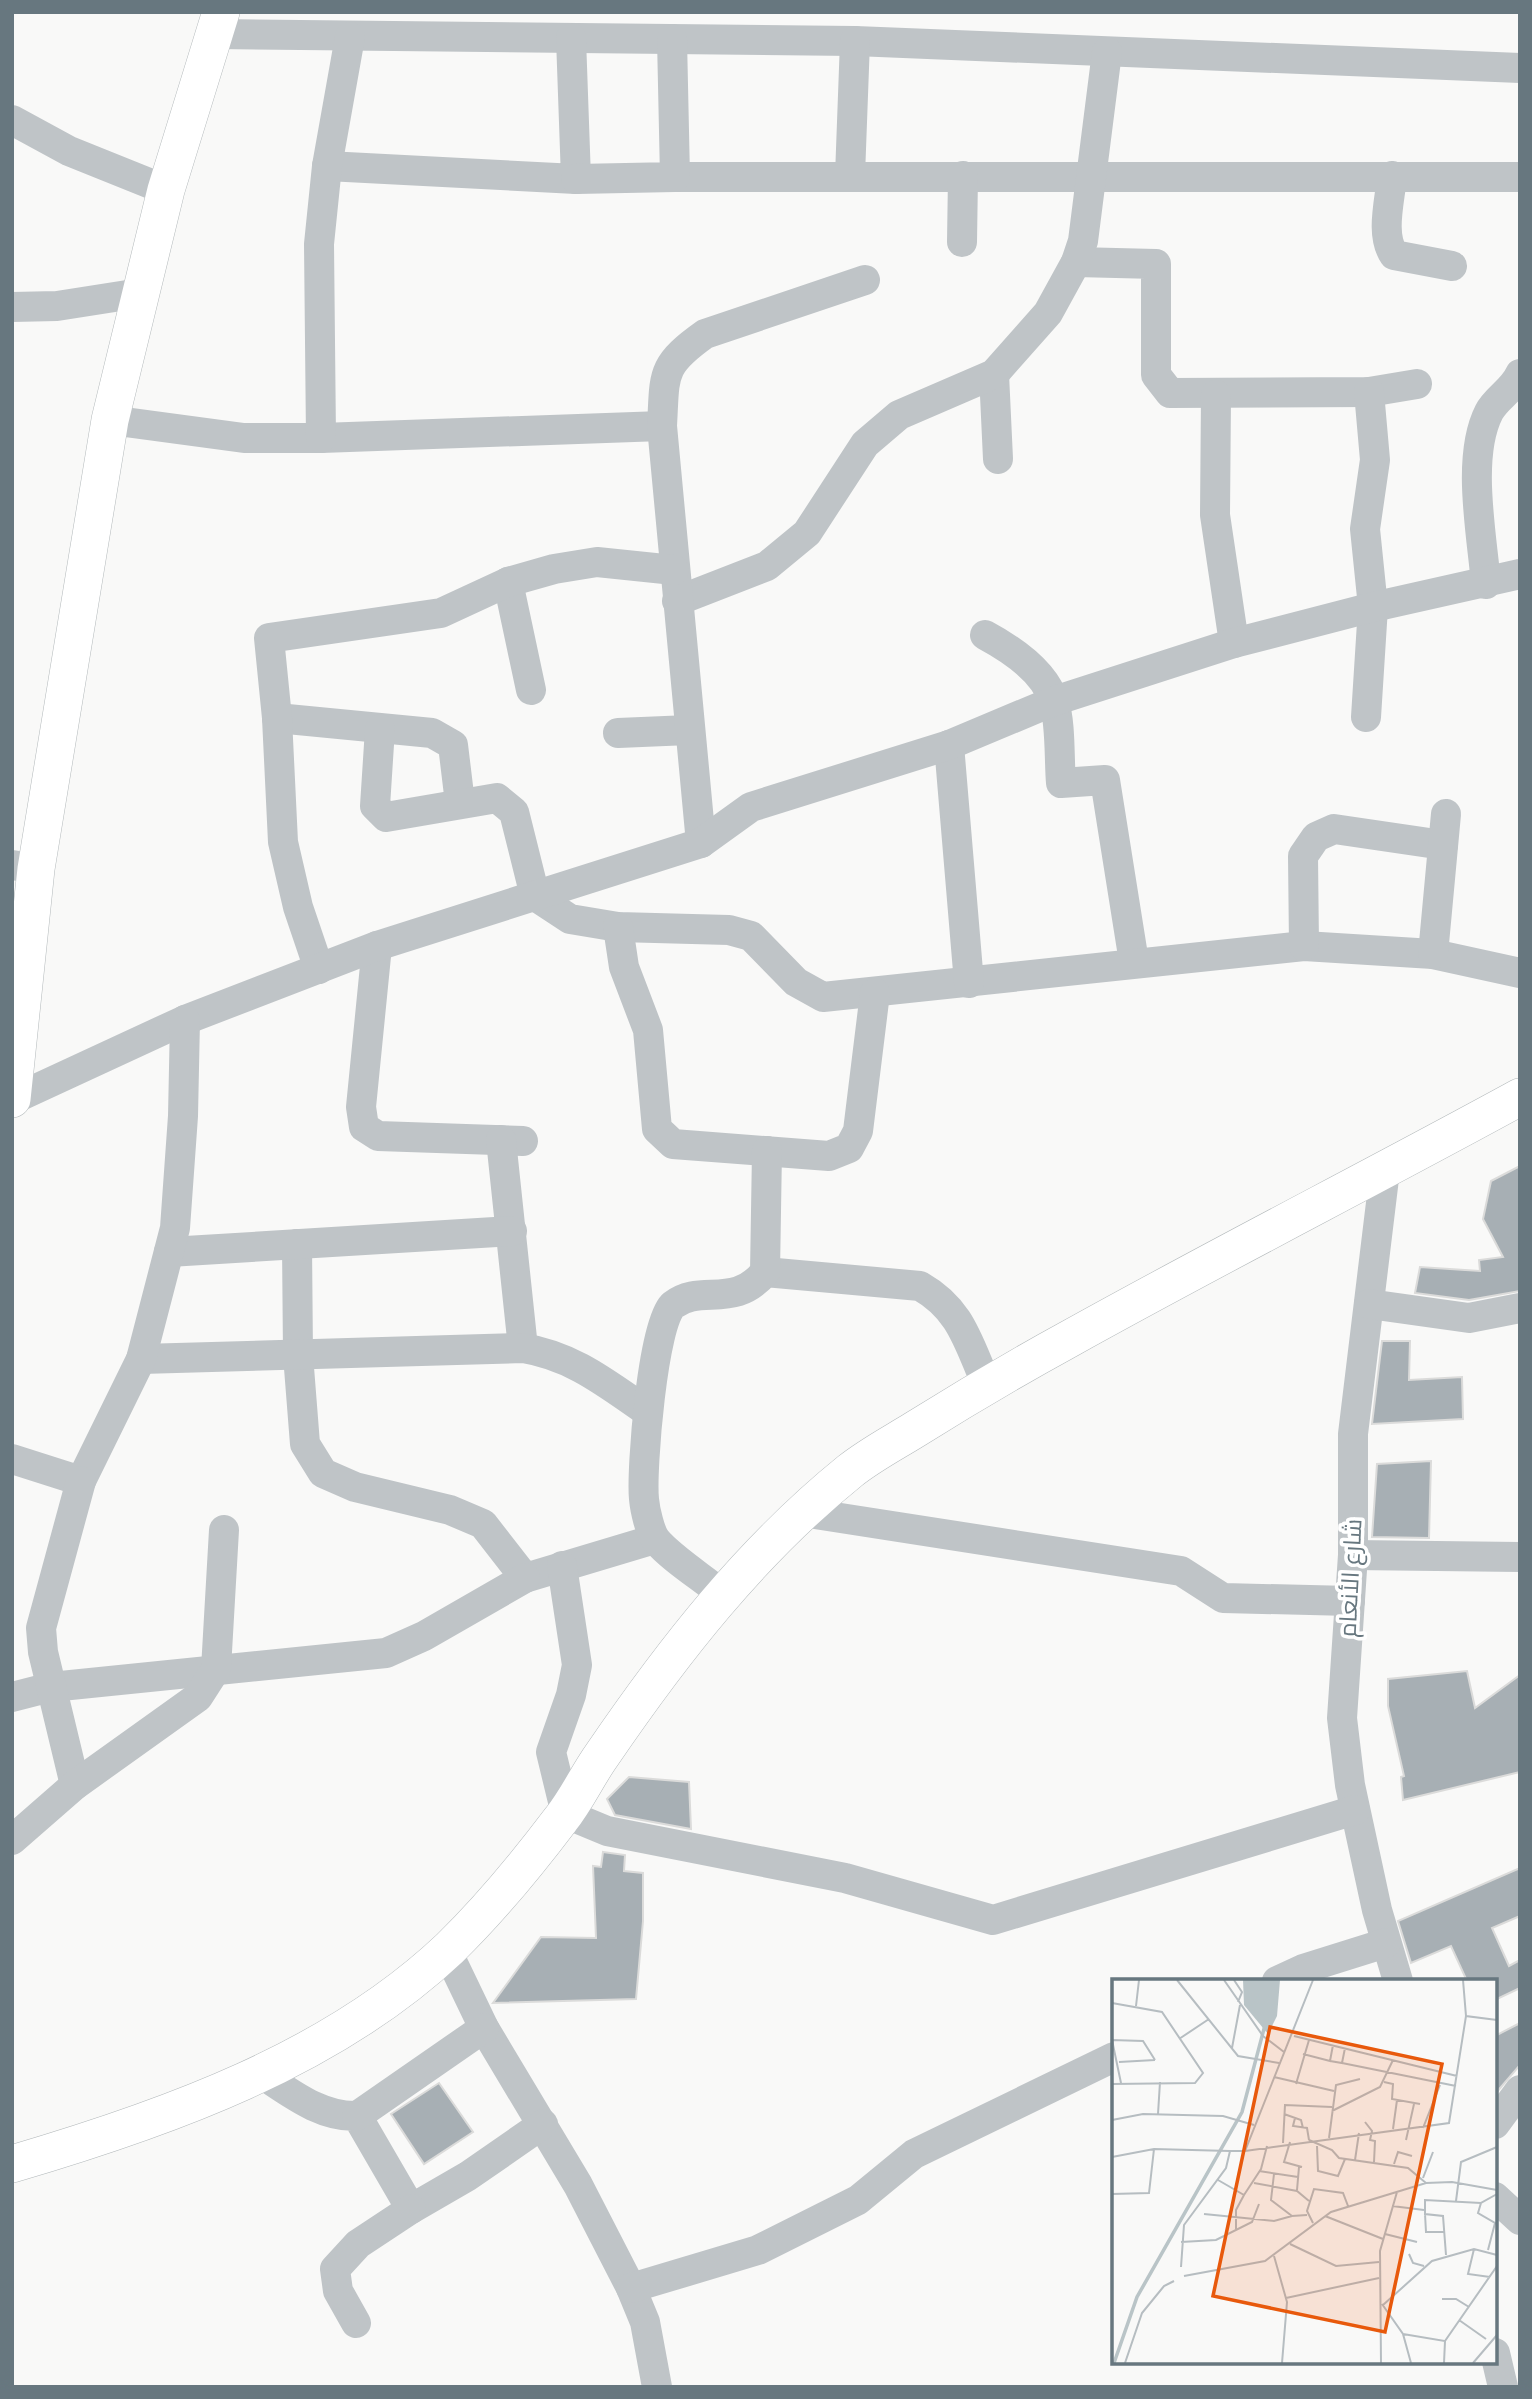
<svg xmlns="http://www.w3.org/2000/svg" width="1532" height="2399" font-family="'DM Sans',Cairo,sans-serif">
<style>
.building{fill:#a7afb4;stroke:#dbdbda;stroke-width:2}
.lines{fill:none;stroke-linecap:round;stroke-linejoin:round}
.major-casing{stroke:#b3b9bb;stroke-width:38}
.minor{stroke:#bfc4c7;stroke-width:30}
.major{stroke:#fff;stroke-width:37}
.labels{text-anchor:middle;dominant-baseline:central;stroke-width:7;stroke-linejoin:round;paint-order:stroke}
.street-label{font-size:24px;fill:#67777f;stroke:#fff}
.inset-river{fill:none;stroke:#b9c4c7;stroke-width:3.5}
.inset-road{fill:none;stroke:#b6bdc1;stroke-width:2}
.view{fill:#e8590c;fill-opacity:0.15;stroke:#e8590c;stroke-width:3.5}
.inset-edge{fill:none;stroke:#67777f;stroke-width:3.5}
</style>
<rect width="100%" height="100%" fill="#f9f9f8"/>
<g class="building">
<path d="M1520 1166V1291L1469 1300 1415 1293 1420 1267 1480 1271 1479 1260 1503 1257 1483 1219 1491 1181Z"/>
<path d="M1382 1341H1410L1409 1380 1462 1377 1463 1419 1372 1424Z"/>
<path d="M1431 1461 1429 1538 1372 1537 1377 1464Z"/>
<path d="M1467 1671 1475 1708 1520 1675V1772L1403 1800 1401 1777 1404 1776 1388 1706V1679Z"/>
<path d="M629 1777 689 1782 691 1829 615 1815 607 1799Z"/>
<path d="M603 1852 625 1855 624 1871 643 1873V1921L636 1999 493 2003 541 1937 596 1938 593 1866 601 1867Z"/>
<path d="M1520 1868V1916L1492 1928 1509 1966 1520 1960V1988L1495 2000V1981H1467L1451 1946 1411 1963 1398 1921Z"/>
<path d="M1520 2023V2065L1495 2094V2036Z"/>
<path d="M439 2083 473 2132 424 2164 391 2114Z"/>
</g>
<g class="lines">
<g class="major-casing">
<g id="major">
<path d="M12 1099 36 869 110 420 166 190 221 12"/>
<path d="M12 2164C165 2119 332 2060 450 1948 491 1908 527 1864 561 1819 577 1799 587 1776 602 1755 673 1651 751 1551 850 1471 870 1455 893 1443 914 1430 965 1398 1016 1368 1069 1339 1218 1256 1370 1179 1520 1097"/>
</g>
</g>
<g class="minor">
<path d="M216 34 855 41 1520 68"/>
<path d="M12 120 69 151 166 190"/>
<path d="M327 166 576 179 571 38"/>
<path d="M850 176 855 41"/>
<path d="M1392 176C1390 201 1380 234 1394 255L1452 266"/>
<path d="M675 177H1520"/>
<path d="M576 179 675 177 672 39"/>
<path d="M962 242 963 176"/>
<path d="M1076 262 1156 264V375L1170 393 1369 392 1417 384"/>
<path d="M12 307 57 306 140 293"/>
<path d="M994 374 998 459"/>
<path d="M1216 395 1215 515 1234 643"/>
<path d="M110 420 244 438H321L662 426"/>
<path d="M321 438 319 244 327 166 350 37"/>
<path d="M508 582 531 690"/>
<path d="M1486 584C1482 535 1466 457 1489 412 1496 398 1513 390 1520 374"/>
<path d="M677 601 767 566 807 533 865 444 899 415 994 374 1048 313 1076 262 1083 241 1107 52"/>
<path d="M985 635C1011 649 1045 671 1054 702 1061 723 1059 760 1061 783L1105 780 1134 962"/>
<path d="M1366 717 1373 607 1365 529 1375 460 1369 392"/>
<path d="M277 718 432 733 453 745 460 803"/>
<path d="M380 729 375 806 386 817 497 798 514 812 535 896 570 919 618 927 729 930 751 936 796 982 823 997 1304 946 1433 954 1520 973"/>
<path d="M618 733 689 730"/>
<path d="M949 745 969 983"/>
<path d="M701 843 662 426C665 374 660 366 705 334L865 280"/>
<path d="M12 865 36 869"/>
<path d="M618 927 624 967 648 1030 657 1129 673 1144 829 1156 849 1148 858 1131 875 993"/>
<path d="M377 946 361 1107 364 1127 378 1136 523 1141"/>
<path d="M1304 946 1303 856 1316 837 1334 829 1443 845"/>
<path d="M1433 954 1446 814"/>
<path d="M319 969 298 907 283 842 277 718 269 638 441 613 508 582 554 569 597 562 674 570"/>
<path d="M12 1100 185 1020 377 946 701 843 751 807 949 745 1054 701 1234 643 1373 607 1520 574"/>
<path d="M501 1140 523 1348"/>
<path d="M1385 1170 1353 1434V1555L1342 1718 1350 1785 1377 1910 1398 1981"/>
<path d="M297 1244 298 1355 305 1444 323 1473 355 1487 450 1510 483 1524 525 1578 655 1539"/>
<path d="M169 1252 512 1231"/>
<path d="M765 1272 920 1286C962 1310 968 1343 987 1385"/>
<path d="M1369 1304 1469 1318 1520 1308"/>
<path d="M141 1359 523 1348C573 1356 607 1384 648 1412"/>
<path d="M12 1459 81 1481 141 1359 175 1228 183 1116 185 1020"/>
<path d="M802 1512 1181 1571 1223 1598 1350 1601"/>
<path d="M1353 1555 1520 1557"/>
<path d="M562 1566 577 1665 571 1695 551 1752 566 1814 607 1831 845 1878 993 1920 1355 1810"/>
<path d="M722 1594C703 1578 672 1559 656 1540 650 1532 645 1510 644 1499 641 1470 653 1321 673 1305 701 1283 734 1310 765 1272L767 1151"/>
<path d="M12 1697 51 1687 386 1653 424 1636 525 1578"/>
<path d="M75 1785 43 1652 41 1628 81 1481"/>
<path d="M12 1840 75 1785 198 1697 216 1669 224 1530"/>
<path d="M447 1951 484 2028 578 2185 631 2288 645 2322 657 2387"/>
<path d="M1277 1981 1303 1969 1386 1943"/>
<path d="M263 2075C292 2094 321 2117 357 2116L411 2209 468 2176 543 2124"/>
<path d="M357 2116 484 2028"/>
<path d="M1495 2124 1520 2090"/>
<path d="M1495 2197 1520 2220"/>
<path d="M631 2288 758 2250 858 2200 914 2154 1114 2057"/>
<path d="M356 2323 338 2291 335 2269 358 2244 411 2209"/>
<path d="M1495 2353 1503 2387"/>
</g>
<use href="#major" class="major"/>
</g>
<g class="labels">
<g class="street-label">
<text transform="translate(1350 1578) rotate(-87)">شارع الأنعام</text>
</g>
</g>
<g transform="translate(1112 1979)">
<rect width="385" height="385" fill="#f9f9f8"/>
<path d="M131 1H168L165 37 156 55 132 26Z" fill="#b9c4c7"/>
<path class="inset-river" d="M2 384 25 318 130 133 153 46"/>
<path class="inset-road" d="M65 1 126 77 167 84M112 1 151 57 172 73M122 1 130 13 126 23M351 1 354 37 385 41M0 24 50 33 91 94 83 104 0 105M24 27 27 1M182 57 345 97M67 60 97 40M120 69 128 26M191 75 218 82 221 66M218 82 230 84 233 69M7 83 43 81M230 84 344 107M162 98 222 112M272 103 281 105 280 120 308 125M9 104 0 61 31 62 43 81M184 105 197 61M220 132 268 108 281 81M46 135 48 103M172 135 189 141 191 149M183 139 181 147 195 149 197 161M0 141 31 135 111 137 142 146M253 143 260 152 258 161 263 162 262 183M311 149 328 106M281 150 285 121M217 159 224 106 248 100M197 161 220 171 227 179 296 189 314 204M294 161 302 125M178 163 172 183 190 188M171 164 173 126 220 128M205 167 206 192 226 197 233 180M133 172 337 144 354 37M0 178 42 170 118 172M243 181 247 154M282 185 286 173 300 177M147 192 186 198M162 195 159 221 180 237 195 236M311 199 321 173M106 201 132 216 149 190 155 167M142 204 185 212 197 222M185 211 187 188M0 215 37 214 42 170M344 222 349 183 385 168M280 227 312 231M92 235 162 242 180 237M313 235 314 253H333M213 237 271 260M201 244 195 232 202 210 231 214 236 227M124 250V231L132 216M273 255 305 263M69 263 104 261 140 243 147 225M178 265 224 287 267 283M362 270 356 295 378 298M376 271 383 244 366 234 369 224 385 215M297 275 301 284 312 287M334 276 331 237 313 235V221L369 224M162 277 175 323 170 384M69 288 72 246 114 189 118 172H133L201 1M72 297 153 282 219 233 314 204 340 203 385 211M174 319 267 299M330 320H344L357 328M270 325 291 355 299 384M271 326 320 282 362 270 385 276M347 341 374 360M291 355 333 362 332 384M333 362 385 287M13 384 30 334 52 307 62 302M269 384 268 272 285 213M361 384 385 356"/>
<path class="view" d="M158 48 330 85 273 353 101 317Z"/>
<rect width="385" height="385" class="inset-edge"/>
</g>
<rect width="1532" height="2399" fill="none" stroke="#67777f" stroke-width="28"/>
</svg>
